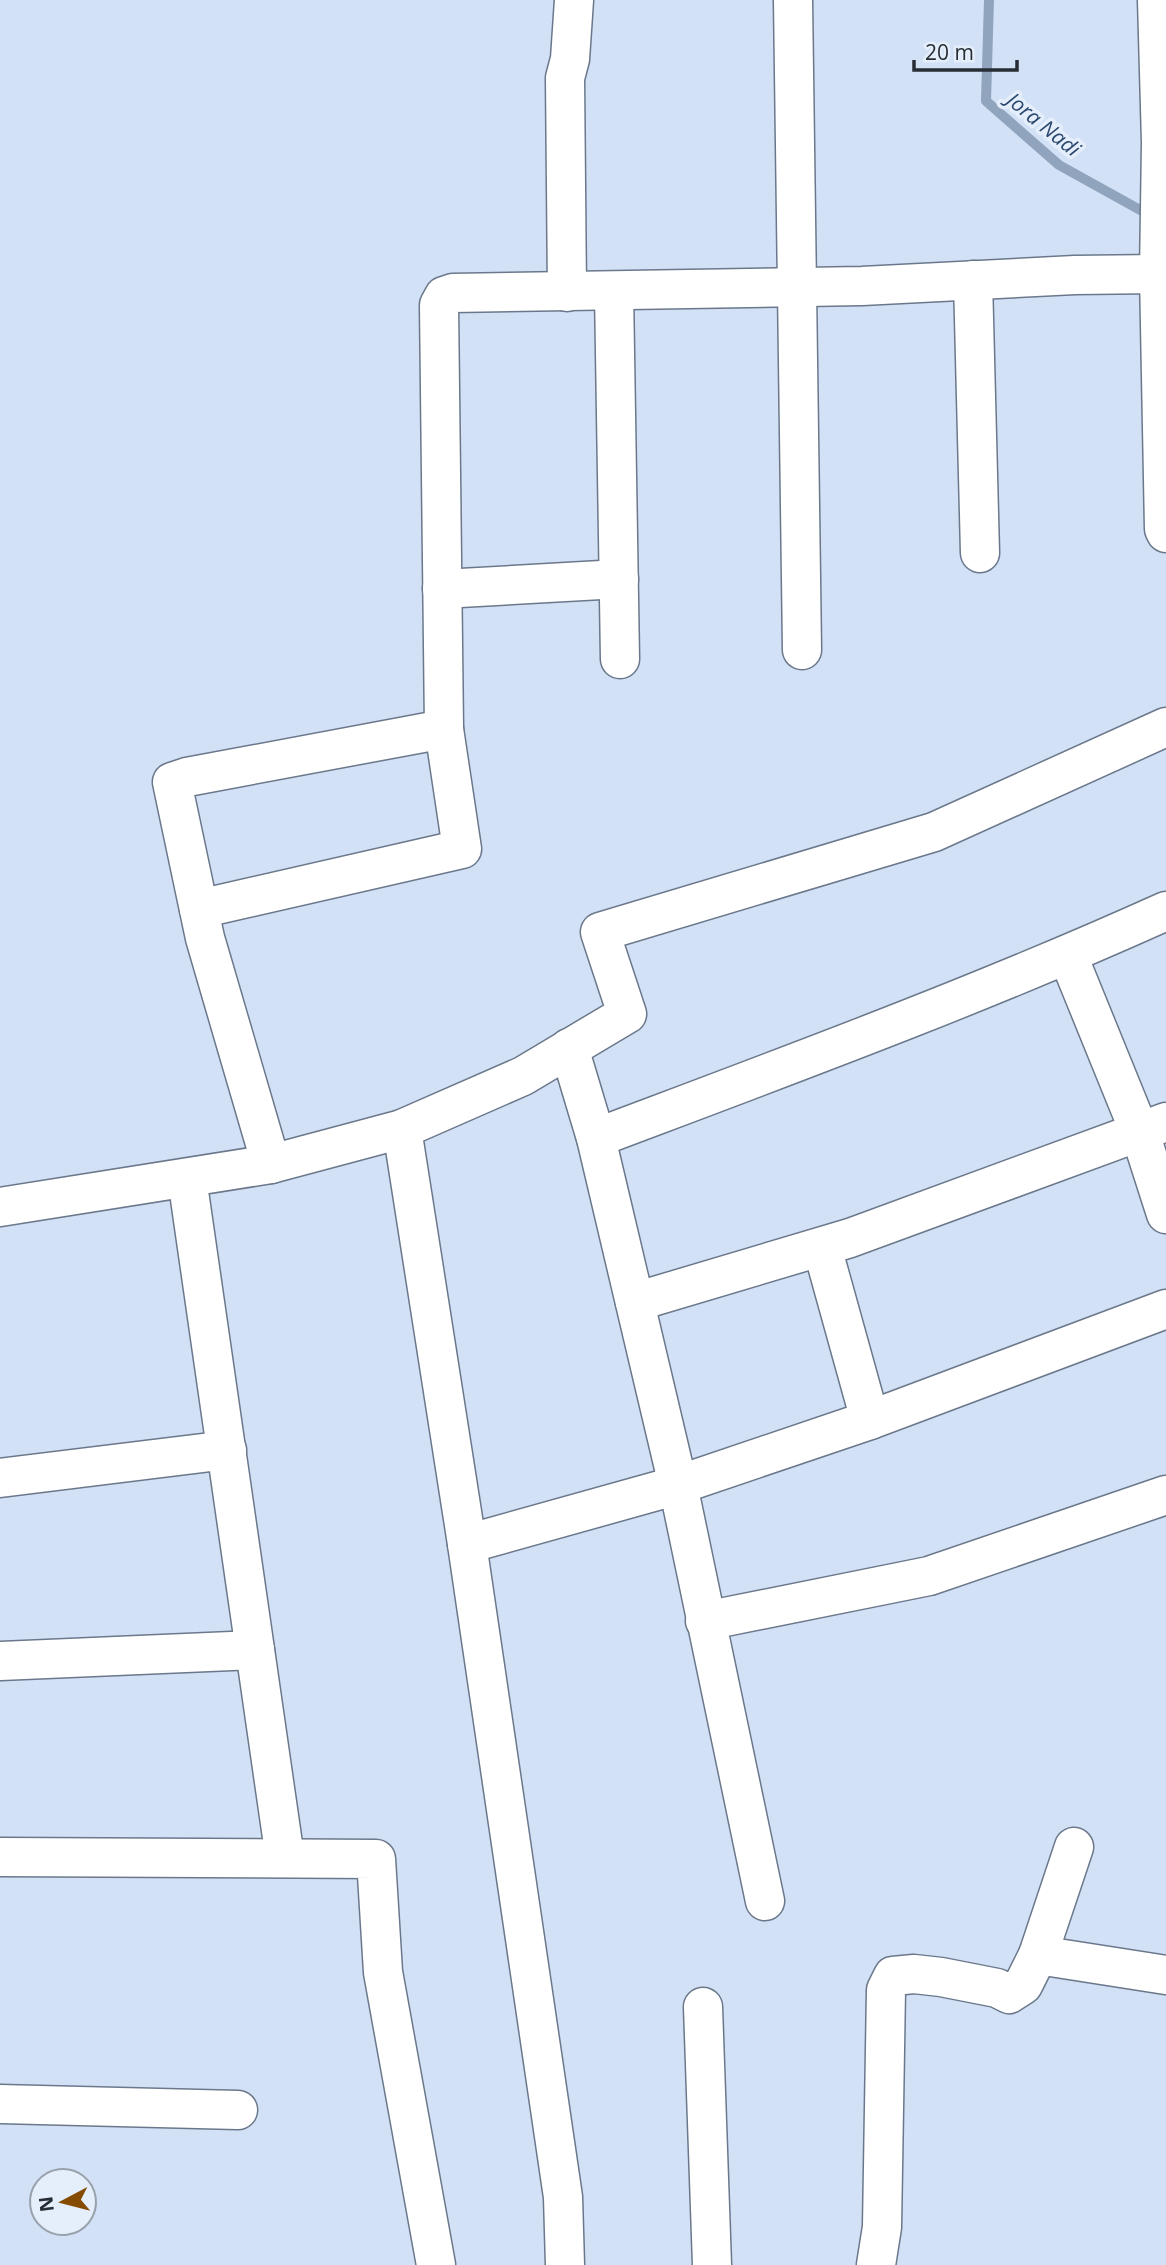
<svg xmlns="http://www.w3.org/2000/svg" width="1166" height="2265" font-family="'Open Sans',sans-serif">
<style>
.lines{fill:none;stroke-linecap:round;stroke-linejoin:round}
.stream{stroke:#90a4be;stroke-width:10}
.minor-casing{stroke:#6b788b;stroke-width:41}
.minor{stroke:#fff;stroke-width:38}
.labels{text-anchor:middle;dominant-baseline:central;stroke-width:7;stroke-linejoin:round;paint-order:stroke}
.water-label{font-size:21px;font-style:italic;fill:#2b486e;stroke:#e5eefb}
</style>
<rect width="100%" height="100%" fill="#d2e1f6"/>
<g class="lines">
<path class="stream" d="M989 0 986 101 1059 165 1151 216"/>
<g class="minor-casing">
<g id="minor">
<path d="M793 0 802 650"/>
<path d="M1157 0 1161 143 1159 274 1164 529 1166 533"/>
<path d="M973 280 980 553"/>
<path d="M614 291 620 659"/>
<path d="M567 292 565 78 570 59 574 0"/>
<path d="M442 589 619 579"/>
<path d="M199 909 462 849 444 729 439 305 444 296 453 293 862 286 1075 275 1159 274"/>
<path d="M1068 956 1140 1133 1166 1214"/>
<path d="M569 1048 596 1138 678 1485 765 1901"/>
<path d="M402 1129 467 1544 563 2197 565 2265"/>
<path d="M596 1138C787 1066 980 995 1166 911"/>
<path d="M271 1164 205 938 172 782 187 777 444 729"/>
<path d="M187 1178 285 1858"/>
<path d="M0 1207 271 1164 402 1129 523 1076 627 1014 600 932 934 832 1166 727"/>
<path d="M822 1247 870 1420"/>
<path d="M635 1302 850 1238 1166 1122"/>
<path d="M0 1478 227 1450"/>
<path d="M467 1544 678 1485 870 1420 1166 1309"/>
<path d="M705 1621 929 1576 1166 1495"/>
<path d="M0 1661 255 1650"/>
<path d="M0 1857 376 1859 383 1972 436 2265"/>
<path d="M1038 1955 1166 1975"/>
<path d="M703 2007 712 2265"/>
<path d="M0 2104 238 2110"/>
<path d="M876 2265 882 2227 886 1990 893 1976 914 1974 941 1977 997 1988 1009 1994 1023 1985 1038 1955 1074 1847"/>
</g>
</g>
<use href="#minor" class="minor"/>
</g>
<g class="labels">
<g class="water-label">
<text transform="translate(1044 124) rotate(39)">Jora Nadi</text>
</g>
</g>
<g transform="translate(63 2202) rotate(263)"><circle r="33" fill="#e5eefb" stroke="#99a1ac" stroke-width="2"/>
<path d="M0-5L12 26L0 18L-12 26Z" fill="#854b01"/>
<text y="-10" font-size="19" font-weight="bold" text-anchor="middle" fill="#272d35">N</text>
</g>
<path d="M914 60v10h103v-10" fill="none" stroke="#272d35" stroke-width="3.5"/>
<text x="925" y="60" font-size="21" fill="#272d35" stroke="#e5eefb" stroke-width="5" paint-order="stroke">20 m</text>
</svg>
